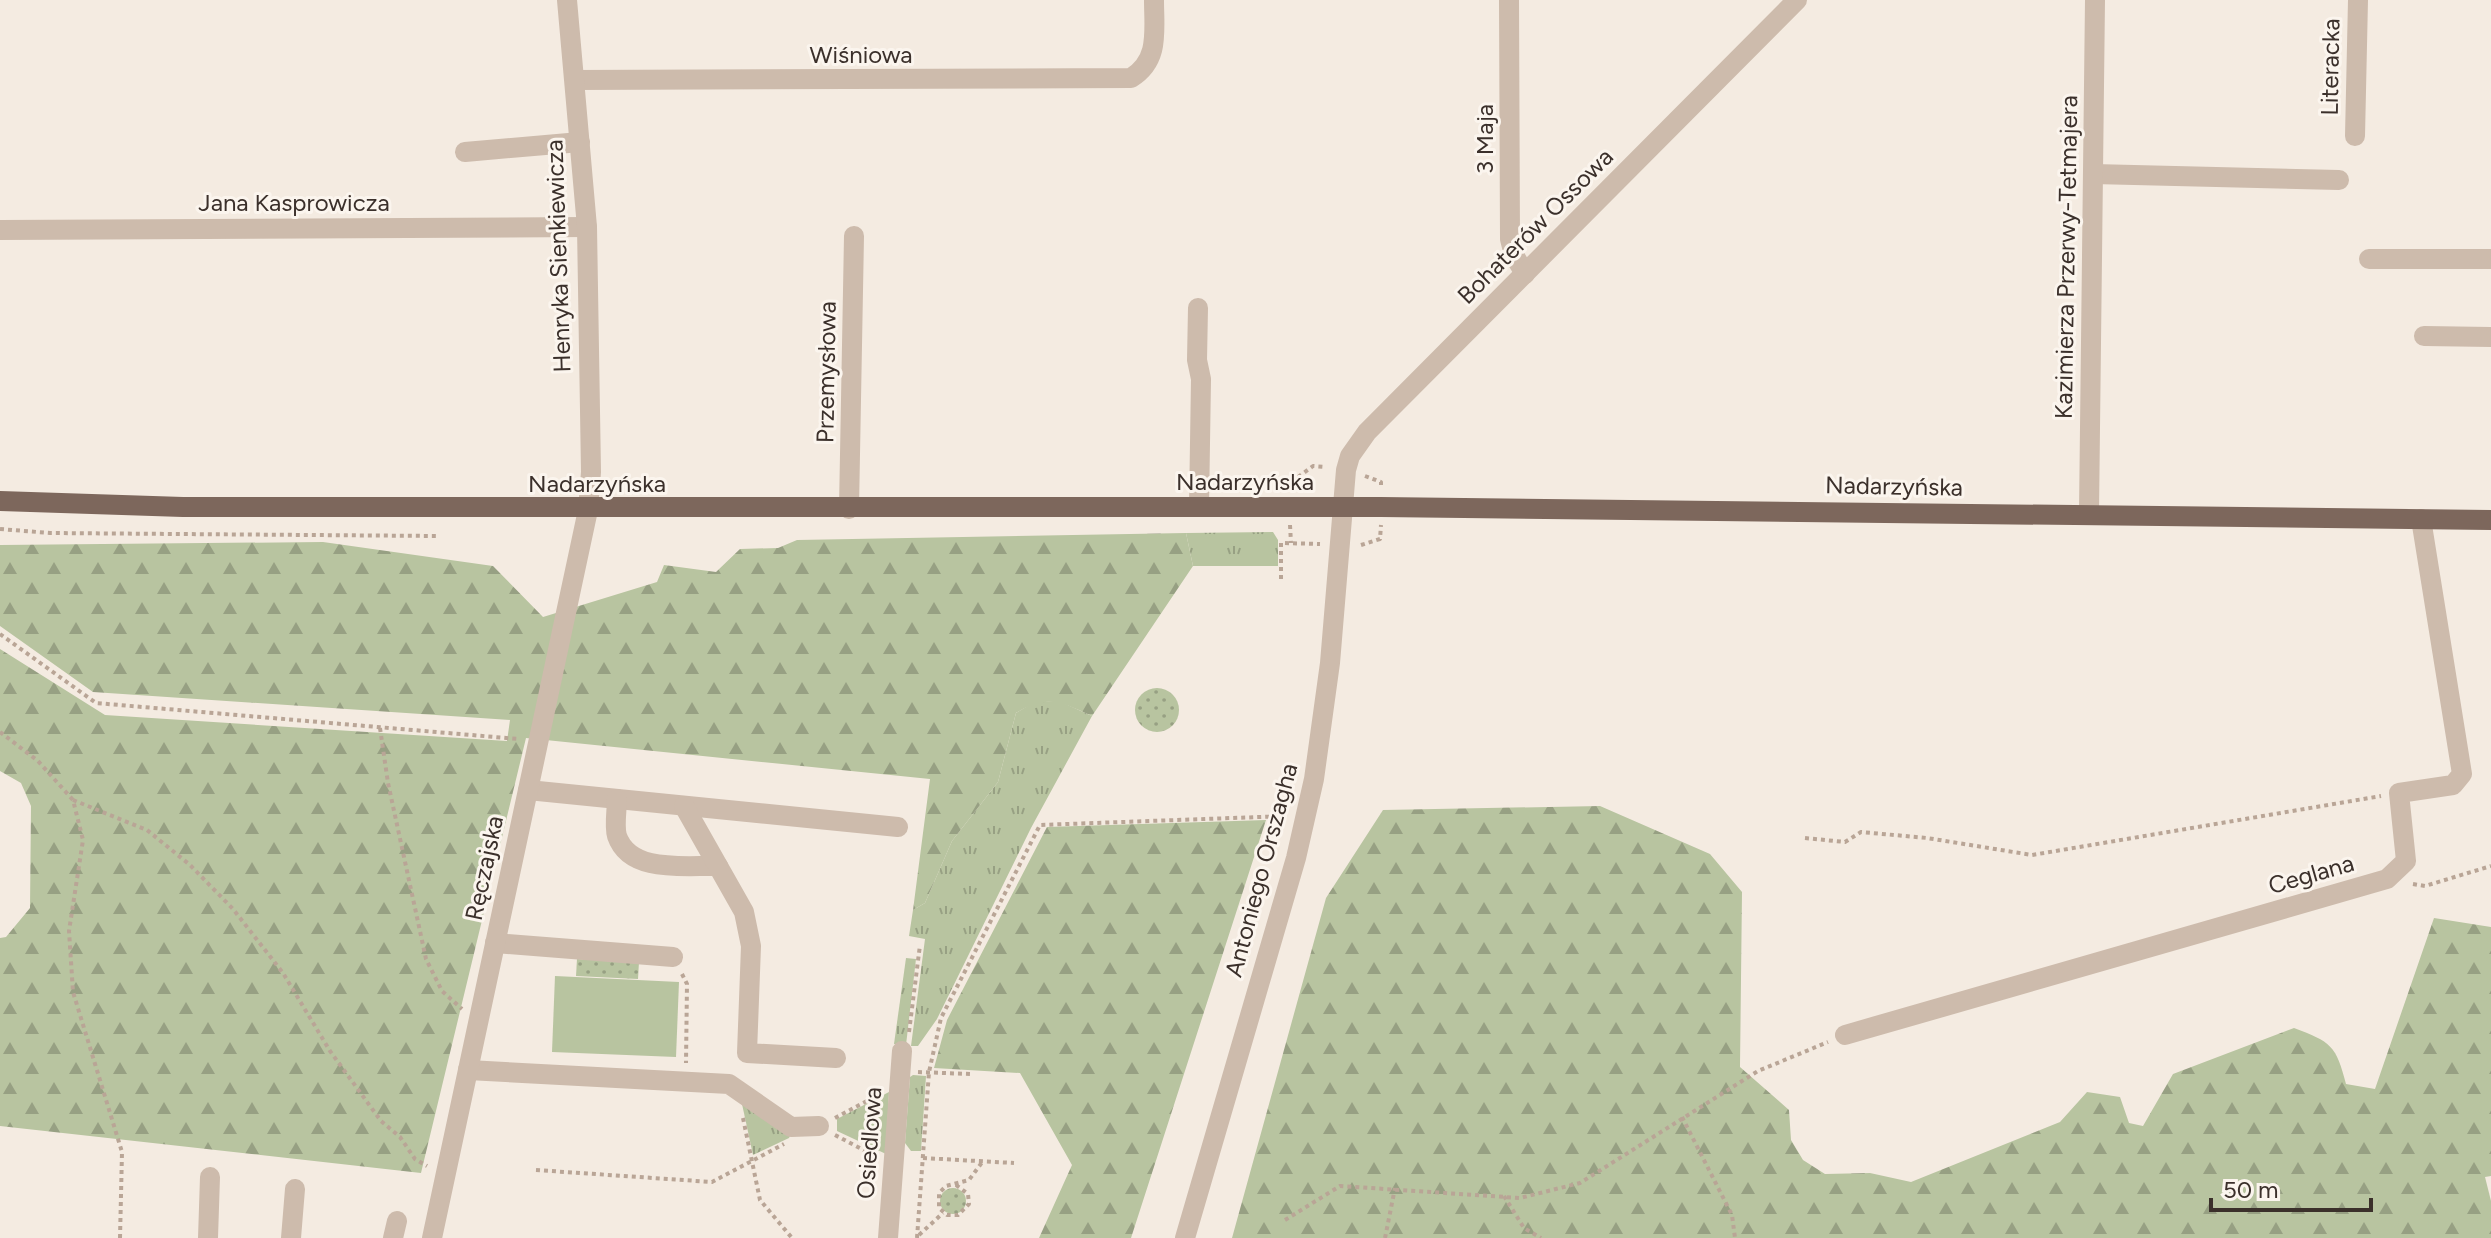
<svg xmlns="http://www.w3.org/2000/svg" width="2491" height="1238" font-family="Figtree,sans-serif">
<style>
.grass{fill:url(#grass-tufts)}
.forest{fill:url(#forest-firs)}
.park{fill:url(#park-dots)}
.pitch{fill:#b8c4a0}
.lines{fill:none;stroke-linecap:round;stroke-linejoin:round}
.path{stroke:#b9a596;stroke-width:4;stroke-dasharray:4 4;stroke-linecap:butt}
.minor{stroke:#cdbbac;stroke-width:20}
.major{stroke:#7d675c;stroke-width:20}
.labels{text-anchor:middle;dominant-baseline:central;stroke-width:6;stroke-linejoin:round;paint-order:stroke}
.street-label{font-size:24px;fill:#3b302b;stroke:#fbf5ee}
</style>
<defs>
<pattern id="grass-tufts" width="24" height="20" patternUnits="userSpaceOnUse" patternTransform="scale(2)"><rect width="24" height="20" fill="#b8c4a0"/><path d="M3 7l-1-3M5 7V3M7 7l1-3M15 17l-1-3M17 17v-4M19 17l1-3" fill="none" stroke="#97a083"/></pattern>
<pattern id="forest-firs" width="22" height="20" patternUnits="userSpaceOnUse" patternTransform="scale(2)"><rect width="22" height="20" fill="#b8c4a0"/><path d="M5 1l3.5 6h-7zM16 11l3.5 6h-7z" fill="#97a083"/></pattern>
<pattern id="park-dots" width="8" height="8" patternUnits="userSpaceOnUse" patternTransform="scale(2)"><rect width="8" height="8" fill="#b8c4a0"/><path d="M2 2h.1M6 6h.1" fill="none" stroke="#97a083" stroke-width="1.8" stroke-linecap="round"/></pattern>
</defs>
<rect width="100%" height="100%" fill="#f4ebe1"/>
<g class="grass">
<path d="M1273 532 1278 540V566H1193L1186 533Z"/>
<path d="M1059 701 1092 716 1031 828 937 1019 918 1046H911L925 939 909 936 913 910 925 903 952 841 998 782 1016 713 1034 702Z"/>
<path d="M906 958 916 959 906 1045 894 1044Z"/>
<path d="M913 1075 926 1076 921 1151H911L905 1143 910 1077Z"/>
<path d="M889 1092 886 1154 837 1131V1119Z"/>
<path d="M742 1104 790 1136 789 1138 753 1155Z"/>
</g>
<g class="forest">
<path d="M1186 533 1193 566 1092 716C1061 702 1047 694 1016 713L998 782 952 841 925 903 913 910 930 779 526 738 421 1173 0 1126V938L6 937 30 908 31 806 21 783 0 771V649L105 715 507 741 510 720 93 692 0 626V545L323 542 493 566 543 617 657 582 664 565 716 572 740 549 778 548 797 540Z"/>
<path d="M1600 806 1710 854 1742 892 1740 1067 1789 1110 1791 1140 1803 1160 1825 1174 1870 1173 1911 1182 2060 1122 2087 1092 2120 1097 2129 1123 2143 1126 2173 1074 2294 1028C2331 1042 2336 1045 2346 1084L2375 1089 2434 918 2491 927V1176L2485 1177 2491 1201V1238H1232L1326 898 1383 810Z"/>
<path d="M1266 820 1131 1238H1039L1072 1165 1020 1073 934 1068 947 1020 1047 827Z"/>
</g>
<g class="park">
<circle cx="1157" cy="710" r="22"/>
<path d="M577 959 639 962 638 979 576 976Z"/>
<circle cx="953" cy="1201" r="13"/>
</g>
<path class="pitch" d="M555 976 679 982 676 1057 552 1052Z"/>
<g class="lines">
<g class="path">
<path d="M1365 476 1381 482V488"/>
<path d="M1290 489V483L1313 466 1326 467"/>
<path d="M1290 525 1291 543"/>
<path d="M0 529 50 533 438 536"/>
<path d="M1361 545 1380 539 1381 525"/>
<path d="M1281 579V543L1320 544"/>
<path d="M0 634 96 703 518 739"/>
<path d="M380 728 388 783 426 959 442 991 462 1009"/>
<path d="M0 732 38 761 73 800 83 840 69 931 73 992 122 1152 120 1238"/>
<path d="M73 800 147 830 190 865 233 909 283 973 330 1051 381 1121 400 1137 415 1159 427 1166"/>
<path d="M1805 838 1845 842 1861 832 1927 838 2032 855 2381 796"/>
<path d="M2413 884 2425 886 2491 866"/>
<path d="M682 974 687 984 686 1063"/>
<path d="M909 1032 920 945"/>
<path d="M918 1072 970 1074"/>
<path d="M1682 1117 1732 1215 1735 1238"/>
<path d="M743 1118 760 1200 792 1238"/>
<path d="M835 1118 880 1094"/>
<path d="M835 1135 873 1155"/>
<path d="M923 1158 1014 1163"/>
<path d="M536 1170 712 1182 784 1144"/>
<path d="M956 1185 968 1194 969 1204 958 1215H947L939 1208V1193L946 1186 969 1180 983 1161"/>
<path d="M1504 1196 1524 1228 1541 1238"/>
<path d="M1285 1220 1340 1186 1520 1198 1580 1183 1758 1071 1828 1042"/>
<path d="M919 1235 943 1213"/>
<path d="M917 1238 929 1072 941 1018 1040 825 1287 816"/>
<path d="M1385 1238 1395 1188"/>
</g>
<g class="minor">
<path d="M1509 0 1510 239 1514 255 1525 274"/>
<path d="M575 80 1131 78C1160 60 1154 31 1154 0"/>
<path d="M2355 136 2358 0"/>
<path d="M465 152 580 142"/>
<path d="M2093 174 2339 180"/>
<path d="M0 230 587 227"/>
<path d="M2369 259H2491"/>
<path d="M1198 308 1197 360 1201 379 1199 507"/>
<path d="M2424 336 2491 337"/>
<path d="M849 509 854 236"/>
<path d="M2089 514 2095 0"/>
<path d="M528 790 898 827"/>
<path d="M617 799C617 810 614 826 617 836 630 874 686 865 718 866"/>
<path d="M684 806 744 912 751 946 747 1053 836 1058"/>
<path d="M495 943 673 957"/>
<path d="M1845 1035 2387 879 2406 861 2399 793 2453 785 2462 774 2421 519"/>
<path d="M468 1070 729 1084 791 1127 819 1126"/>
<path d="M208 1238 210 1177"/>
<path d="M291 1238 295 1189"/>
<path d="M393 1238 397 1221"/>
<path d="M432 1238 588 510 591 472 587 227 567 0"/>
<path d="M888 1238 902 1051"/>
<path d="M1185 1238 1296 858 1314 779 1330 663 1346 470 1350 456 1367 432 1797 0"/>
</g>
<path class="major" d="M0 501 183 507H1381L2491 520"/>
</g>
<g class="labels">
<g class="street-label">
<text x="861" y="54">Wiśniowa</text>
<text transform="translate(2330 67) rotate(-89)">Literacka</text>
<text transform="translate(1484 139) rotate(-90)">3 Maja</text>
<text x="294" y="202">Jana Kasprowicza</text>
<text transform="translate(1535 226) rotate(-45)">Bohaterów Ossowa</text>
<text transform="translate(558 256) rotate(-92)">Henryka Sienkiewicza</text>
<text transform="translate(2066 257) rotate(-89)">Kazimierza Przerwy-Tetmajera</text>
<text transform="translate(826 372) rotate(-89)">Przemysłowa</text>
<text x="1245" y="481">Nadarzyńska</text>
<text x="597" y="483">Nadarzyńska</text>
<text transform="translate(1894 486) rotate(1)">Nadarzyńska</text>
<text transform="translate(484 868) rotate(-78)">Ręczajska</text>
<text transform="translate(1261 870) rotate(-75)">Antoniego Orszagha</text>
<text transform="translate(2311 874) rotate(-16)">Ceglana</text>
<text transform="translate(869 1143) rotate(-86)">Osiedlowa</text>
</g>
</g>
<path d="M2211 1198v12h160v-12" fill="none" stroke="#3b302b" stroke-width="4"/>
<text x="2223" y="1198" font-size="24" fill="#3b302b" stroke="#fbf5ee" stroke-width="6" paint-order="stroke">50 m</text>
</svg>
